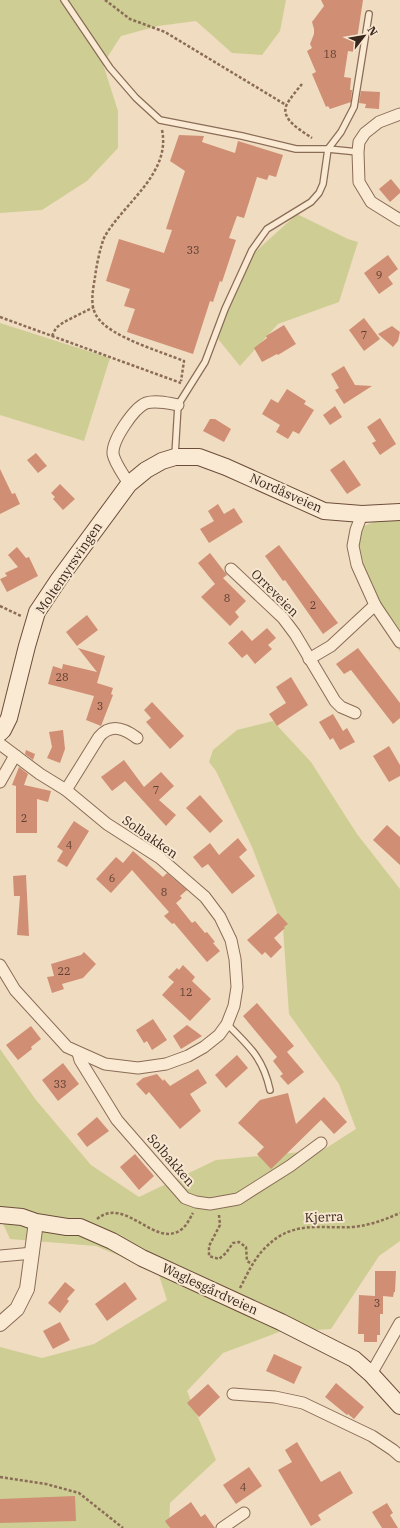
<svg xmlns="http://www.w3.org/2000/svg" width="400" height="1528" font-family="'IBM Plex Serif',serif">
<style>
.green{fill:#cece94}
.building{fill:#d08f74}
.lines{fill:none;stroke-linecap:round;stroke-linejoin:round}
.service-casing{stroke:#8a6c57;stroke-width:8}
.minor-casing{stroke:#8a6c57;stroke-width:13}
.tertiary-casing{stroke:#8a6c57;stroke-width:16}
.secondary-casing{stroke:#6c4d3a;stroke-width:18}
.path{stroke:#8a6c57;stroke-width:2.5;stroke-dasharray:3 2;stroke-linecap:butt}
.service{stroke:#faead4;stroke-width:5.5}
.minor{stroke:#faead4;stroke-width:11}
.tertiary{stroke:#faead4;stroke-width:14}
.secondary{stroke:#faead4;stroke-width:16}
.labels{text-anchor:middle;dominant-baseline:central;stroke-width:4;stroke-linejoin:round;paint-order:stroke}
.number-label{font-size:11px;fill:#5f4032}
.street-label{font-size:13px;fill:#39261c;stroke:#f7e7d0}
</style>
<rect width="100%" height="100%" fill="#f0dcc0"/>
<g class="green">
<path d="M0 0H286L280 31 262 55 232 53 196 21 158 26 121 36 103 64 118 111V148L87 181 42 210 0 213Z"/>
<path d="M297 214 348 239 358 242 339 302 278 324 240 366 218 339 244 262Z"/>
<path d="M0 323 110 358 84 441 0 415Z"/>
<path d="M400 512V652L359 584V528Z"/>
<path d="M273 721 311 762 357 834 400 889V1241L379 1256 331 1329 279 1332 223 1353 187 1391 216 1460 170 1503 169 1528H0V1347L42 1358 94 1344 167 1300 158 1272 96 1246 10 1239 0 1217V1049L36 1100 91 1165 139 1197 216 1160 323 1150 356 1129 339 1084 289 1014 283 928 252 847 216 771 209 762 213 750 237 730Z"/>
</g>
<g class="building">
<path d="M321 0H363L355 52 348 51 344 77 351 78 350 90H352L351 102 330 109 328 106 326 107 312 74 316 72 307 51 312 48 310 44 314 34V29L312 22 324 6Z"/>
<path d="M361 91 380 92 379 109 365 108 366 104 359 103Z"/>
<path d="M179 135 204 136 202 142 235 153 238 141 283 155 276 177 269 175 267 180 257 177 244 218 237 216 229 238 236 240 222 282 220 281 213 302 210 301 193 354 127 332 135 309 124 306 130 289 106 281 119 239 164 253 172 230 166 229 185 171 170 161Z"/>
<path d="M391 179 400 190V193L390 202 379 189Z"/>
<path d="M388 255 398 269 388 277 393 284 379 294 364 273Z"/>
<path d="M364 318 380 339 364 351 349 330Z"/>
<path d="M284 325 296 344 278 355 277 354 262 362 254 348 267 338 266 336Z"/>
<path d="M392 326 400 332 398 341 393 347 378 334Z"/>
<path d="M344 366 355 385 372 386 344 404 335 390 339 388 331 374Z"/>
<path d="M287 389 306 401 304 404 314 410 299 434 293 431 288 439 276 432 280 425 262 414 271 399 278 403Z"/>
<path d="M335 406 342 417 330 425 323 415Z"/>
<path d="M380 418 396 444 380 455 372 443 376 441 367 427Z"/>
<path d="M210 419H215L231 429 224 442 203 431Z"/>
<path d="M36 453 47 466 38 473 27 460Z"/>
<path d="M344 460 361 485 347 494 330 470Z"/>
<path d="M0 469 12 494 15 493 20 504 0 514Z"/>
<path d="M60 484 75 499 63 510 53 499 55 497 51 493Z"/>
<path d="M218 504 224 514 234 508 243 522 209 543 200 529 214 521 208 511Z"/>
<path d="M279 545 338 623 323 634 285 580 283 581 265 556Z"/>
<path d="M17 547 26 558 29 557 38 576 7 592 0 579 7 576 5 573 18 567 8 555Z"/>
<path d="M210 553 227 575 223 578 246 601 235 612 239 617 230 626 201 597 215 584 198 563Z"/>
<path d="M87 615 98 630 77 646 66 632Z"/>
<path d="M267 628 276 638 268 645 272 649 255 664 247 654 242 658 228 643 242 630 252 641Z"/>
<path d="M78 648 105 656 97 683 113 688 111 694 113 695 101 726 86 720 94 696 48 684 53 666 62 669 63 664 97 672Z"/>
<path d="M358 648 400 703V718L393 724 351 670 344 674 336 664Z"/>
<path d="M291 677 308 705 277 726 269 714 286 703 276 687Z"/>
<path d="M152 702 184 736 170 749 146 722 151 718 144 710Z"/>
<path d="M333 714 343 731 347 728 355 742 340 750 333 738 330 740 319 722Z"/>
<path d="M63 730 65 749 60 763 47 758 52 747 49 732Z"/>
<path d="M389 746 400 765V776L389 782 373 756Z"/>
<path d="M26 750 35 754 33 760 25 754Z"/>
<path d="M124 760 144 787 161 772 174 786 159 800 176 815 166 826 125 781 112 791 101 777Z"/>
<path d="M19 767 28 774 24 785 51 791 48 802 37 799V833H16V786L12 785Z"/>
<path d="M200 795 223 821 210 833 186 808Z"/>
<path d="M74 821 89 831 67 867 57 861 63 851 57 847Z"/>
<path d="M387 825 400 837V865L373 840Z"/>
<path d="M238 838 247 850 239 857 255 876 232 894 208 864 202 868 193 857 210 843 219 855Z"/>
<path d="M133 851 163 877 167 873 187 890 180 896 182 898 176 903 192 923 195 921 205 933 207 932 215 942 213 943 220 951 207 962 174 923 172 924 164 916 169 912 132 870 111 893 96 879 116 857 123 863Z"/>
<path d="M26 875 27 895 29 936 17 935 20 896H14L13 876Z"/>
<path d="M278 913 288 924 284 927 285 928 274 938 282 947 271 958 265 952 262 955 247 940Z"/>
<path d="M84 952 96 964 83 978 62 984 64 989 52 993 47 977 54 976 51 964 81 955Z"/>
<path d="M183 965 195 977 192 981 211 999 190 1021 162 995 174 982 168 977 177 968 179 970Z"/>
<path d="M257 1003 294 1046 287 1052 304 1072 288 1085 280 1076 283 1074 273 1061 277 1057 243 1016Z"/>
<path d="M153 1019 167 1040 152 1050 147 1041 144 1043 136 1030Z"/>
<path d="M187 1025 202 1036 181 1049 173 1036Z"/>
<path d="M31 1026 41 1039 31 1047 32 1049 18 1060 6 1045Z"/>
<path d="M237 1055 248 1068 226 1088 215 1075Z"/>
<path d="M63 1063 79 1084 58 1101 42 1080Z"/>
<path d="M198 1069 207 1083 190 1094 201 1111 180 1129 149 1092 146 1095 136 1084 143 1078 157 1074 163 1081 164 1079 170 1086Z"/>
<path d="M288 1093 296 1124 324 1097 347 1122 334 1134 321 1120 271 1169 257 1154 264 1147 238 1123 260 1100Z"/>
<path d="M97 1117 109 1131 87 1147 77 1134Z"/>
<path d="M135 1154 154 1176 139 1190 120 1167Z"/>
<path d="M375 1271H396L395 1292H394L393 1297 383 1296V1314H380V1335H377V1342H364V1334H358L359 1295 375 1296Z"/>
<path d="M65 1282 75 1290 67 1299 69 1301 60 1313 48 1303Z"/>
<path d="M125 1282 137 1299 107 1321 95 1304Z"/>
<path d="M60 1322 70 1340 53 1349 43 1331Z"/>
<path d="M274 1354 302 1367 294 1384 266 1371Z"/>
<path d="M336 1383 364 1407 354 1419 348 1414 347 1415 325 1397Z"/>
<path d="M208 1384 220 1397 199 1417 187 1403Z"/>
<path d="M297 1442 321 1482 340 1471 353 1493 318 1515 321 1520 311 1526 278 1470 292 1462 285 1450Z"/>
<path d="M249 1467 262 1486 236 1504 223 1485Z"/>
<path d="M75 1496 76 1521 0 1523V1499Z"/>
<path d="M191 1502 201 1517 205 1514 215 1528H170L165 1521Z"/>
<path d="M387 1503 393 1513 390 1515 398 1528H382L372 1512Z"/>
</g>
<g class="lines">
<g class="service-casing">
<g id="service">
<path d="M64 0 110 68 136 98 160 120 242 136 296 149H328L358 152"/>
<path d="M175 455 178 405 205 362 225 309 252 250 267 229 311 202 319 193 323 184 328 149 341 132 354 107 369 14"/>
<path d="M227 1024C250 1047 263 1058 270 1090"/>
</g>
</g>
<g class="minor-casing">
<g id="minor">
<path d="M400 114 379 122 365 133 359 142 358 152 359 182 371 202 400 220"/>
<path d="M129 484C124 475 115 464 113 454 112 440 134 408 146 403 156 400 168 403 178 405"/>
<path d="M362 514 356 530 353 546 357 565 375 605 400 642"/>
<path d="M231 569 283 618 295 634 335 701 341 707 355 713"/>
<path d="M309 659 331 646 375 605"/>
<path d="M0 744 40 774 66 790 107 824 160 858 205 897 220 917 231 940 235 959 237 987 234 1006 227 1024 219 1035 204 1047 188 1056 166 1064 138 1068 105 1064 67 1047 15 990 0 965"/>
<path d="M0 782 13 759 16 756"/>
<path d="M66 790 99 737C111 723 124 728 137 738"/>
<path d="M78 1053 80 1060 117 1120 185 1198 196 1202 210 1204 238 1199 290 1166 321 1143"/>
<path d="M0 1256 33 1253"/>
<path d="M371 1374 400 1323"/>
<path d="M233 1394 275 1397 303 1403 372 1436 393 1450 400 1456"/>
<path d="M222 1528 244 1513"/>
</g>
</g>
<g class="tertiary-casing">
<path id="tertiary" d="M0 1324 17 1309 27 1289 36 1222"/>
</g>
<g class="secondary-casing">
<g id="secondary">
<path d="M0 733 3 730 9 718 27 646 37 612 59 579 129 484 146 470 162 461 175 457H199L226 467 324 511 362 514 400 512"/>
<path d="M0 1215 22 1217 36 1222 67 1227H80L112 1241 142 1258 281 1322 354 1359 371 1374 400 1406"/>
</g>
</g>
<g class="path">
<path d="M105 0 130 19 165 32 286 105"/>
<path d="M302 84C297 90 291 97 287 104 279 119 302 131 312 138"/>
<path d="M162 130C171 173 125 202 105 236 101 243 96 268 95 277 93 290 89 307 98 318 111 337 162 352 184 361L181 381"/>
<path d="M0 317 181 383"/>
<path d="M52 336 56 328 64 322 94 307"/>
<path d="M0 606 21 616"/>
<path d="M219 1215 220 1225 209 1246V1256L219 1259 226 1253 233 1243 239 1242 246 1247 247 1261 252 1264"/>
<path d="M97 1219C126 1195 155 1250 182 1229 187 1225 190 1218 193 1213"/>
<path d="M240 1288C248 1273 254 1258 267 1246 294 1220 319 1229 353 1227 371 1225 384 1220 400 1213"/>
<path d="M0 1477 46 1484 79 1493 123 1528"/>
</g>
<use href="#service" class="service"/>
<use href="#minor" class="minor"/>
<use href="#tertiary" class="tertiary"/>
<use href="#secondary" class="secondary"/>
</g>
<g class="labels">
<g class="number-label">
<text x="330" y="54">18</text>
<text x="193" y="250">33</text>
<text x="379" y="275">9</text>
<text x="364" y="335">7</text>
<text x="227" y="598">8</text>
<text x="313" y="605">2</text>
<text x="62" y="677">28</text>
<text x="100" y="706">3</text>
<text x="156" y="790">7</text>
<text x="24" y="818">2</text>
<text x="69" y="845">4</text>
<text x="112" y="878">6</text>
<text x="164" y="892">8</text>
<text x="64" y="971">22</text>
<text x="186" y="992">12</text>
<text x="60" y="1084">33</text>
<text x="377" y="1303">3</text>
<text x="243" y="1487">4</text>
</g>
<g class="street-label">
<text transform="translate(286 493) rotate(24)">Nordåsveien</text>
<text transform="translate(69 568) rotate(-56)">Moltemyrsvingen</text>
<text transform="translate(275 593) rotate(45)">Orreveien</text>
<text transform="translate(150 837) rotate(35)">Solbakken</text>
<text transform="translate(171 1160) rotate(49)">Solbakken</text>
<text transform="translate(324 1217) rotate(-2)">Kjerra</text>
<text transform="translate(210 1289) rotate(25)">Waglesgårdveien</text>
</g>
</g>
<g transform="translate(364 36) rotate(59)" stroke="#f7e7d0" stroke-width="3" paint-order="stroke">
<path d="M0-3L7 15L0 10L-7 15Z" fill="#39261c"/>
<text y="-6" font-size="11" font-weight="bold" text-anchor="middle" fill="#39261c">N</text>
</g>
</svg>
